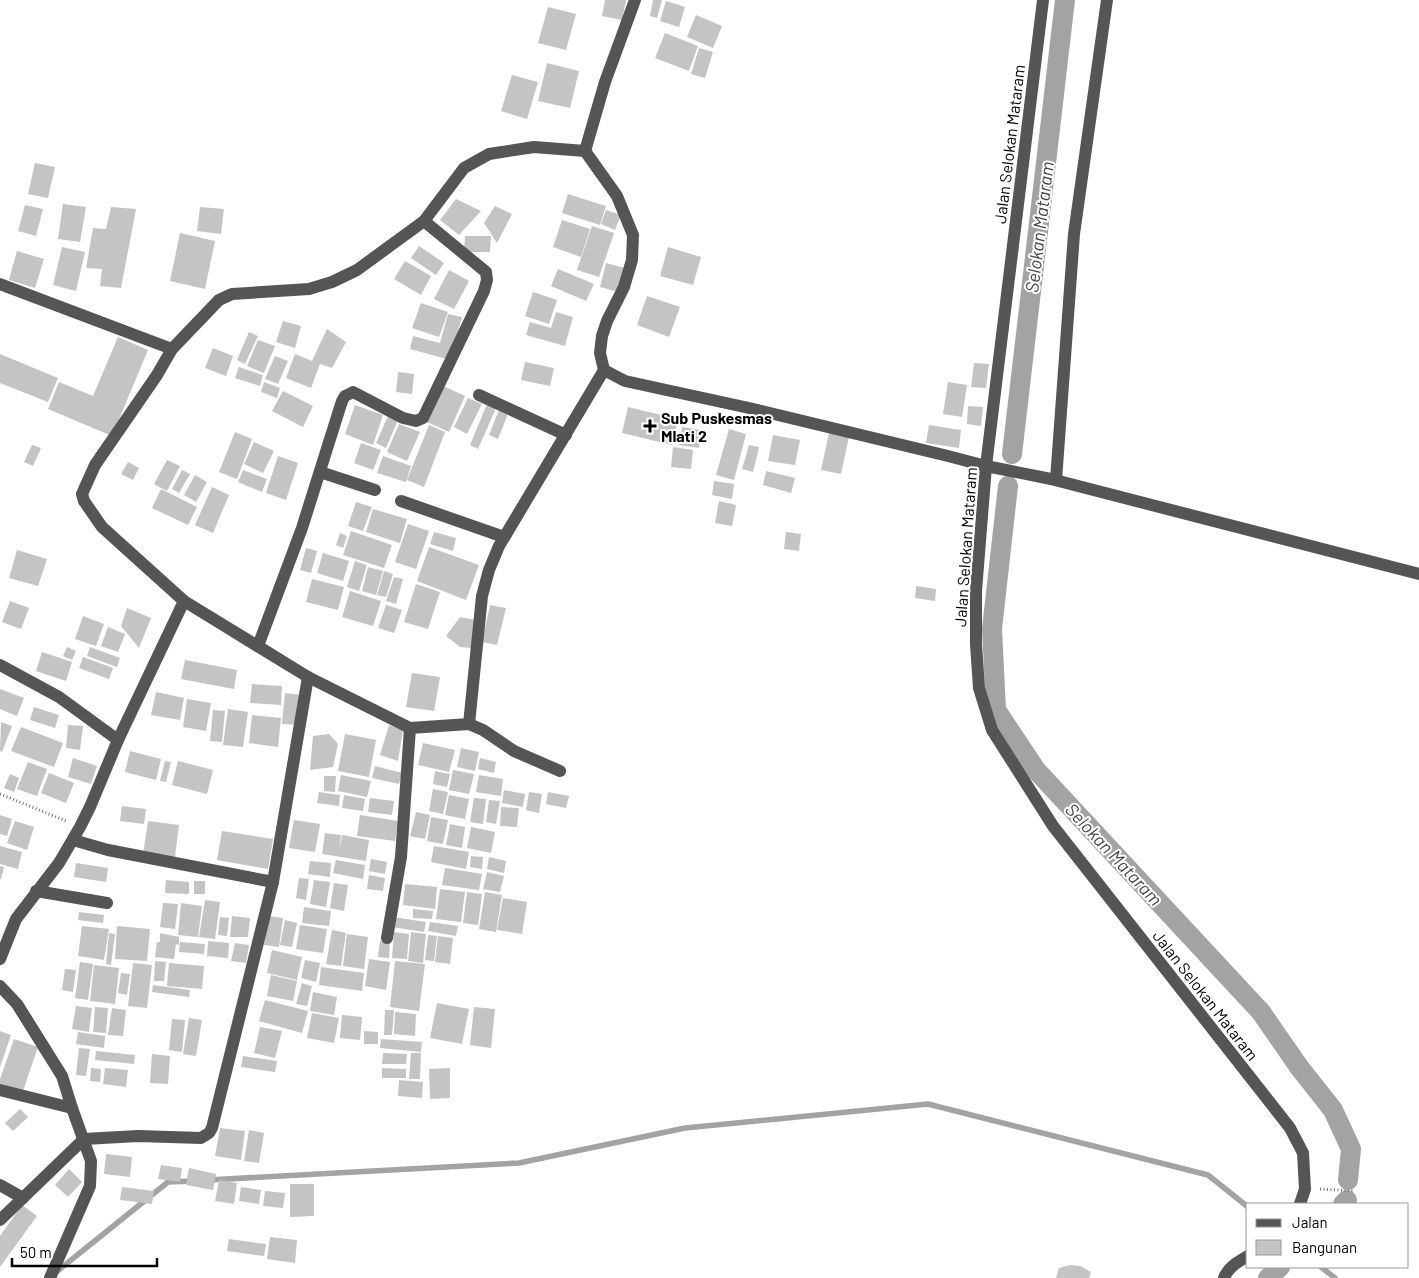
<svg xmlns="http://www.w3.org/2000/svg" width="1419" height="1278" font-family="Barlow,sans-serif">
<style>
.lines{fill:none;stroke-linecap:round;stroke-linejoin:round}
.stream{stroke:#a3a3a3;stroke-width:5.5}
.canal{stroke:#a3a3a3;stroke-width:20}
.building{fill:#c4c4c4}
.path{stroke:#777;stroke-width:3;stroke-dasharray:1 2.5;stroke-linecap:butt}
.minor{stroke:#555;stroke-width:12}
.poi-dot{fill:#000;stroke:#fff;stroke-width:2}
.labels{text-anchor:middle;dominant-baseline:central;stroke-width:4;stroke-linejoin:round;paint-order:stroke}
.street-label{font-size:16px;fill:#000;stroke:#fff}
.poi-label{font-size:16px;font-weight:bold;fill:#000;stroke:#fff;text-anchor:start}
.water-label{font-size:18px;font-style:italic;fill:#444;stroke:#fff}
</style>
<rect width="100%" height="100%" fill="#fff"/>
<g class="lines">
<g class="stream">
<path d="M208 1180 519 1163 685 1128 928 1104 1208 1175 1248 1207"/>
<path d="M1321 1267 1335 1278"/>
<path d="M55 1273 168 1182 194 1181"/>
</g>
<g class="canal">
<path d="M1012 454 1065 0"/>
<path d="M1008 486 992 629 996 710 1036 770 1261 1012 1299 1067 1333 1110 1351 1149 1348 1180"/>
<path d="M1343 1204 1347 1200"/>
<path d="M1268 1278 1280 1267"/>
</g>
</g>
<g class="building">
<path d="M605 0H626L622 20 602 16Z"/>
<path d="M653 0H662L657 18 650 16Z"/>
<path d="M666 1 685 7 679 27 660 21Z"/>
<path d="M548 7 576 14 566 50 538 43Z"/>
<path d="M696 15 722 26 713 48 687 37Z"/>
<path d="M665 33 698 46 689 71 655 58Z"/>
<path d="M699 48 713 52 705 78 691 74Z"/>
<path d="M547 63 579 71 570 108 538 101Z"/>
<path d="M512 75 538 82 527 119 501 111Z"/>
<path d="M35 163 55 167 48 198 28 194Z"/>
<path d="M568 194 606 206 600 225 562 213Z"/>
<path d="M456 199 481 211 459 235 440 220Z"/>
<path d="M63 204 86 207 80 242 58 239Z"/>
<path d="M25 205 43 209 36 236 18 231Z"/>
<path d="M495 206 512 214 497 243 484 223Z"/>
<path d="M111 207 136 209 121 288 100 286 102 269 86 268 93 228 106 229Z"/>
<path d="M200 207 224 209 221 234 197 231Z"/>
<path d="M606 210 621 215 615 230 601 224Z"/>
<path d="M562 220 590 229 581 257 553 247Z"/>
<path d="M592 226 614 233 599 277 577 270Z"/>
<path d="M180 233 215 241 205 289 170 281Z"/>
<path d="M465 236H491L490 252H464Z"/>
<path d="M419 246 444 263 436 275 411 258Z"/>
<path d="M62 247 85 252 76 291 53 285Z"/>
<path d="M668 247 701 257 693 285 660 276Z"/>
<path d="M17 251 44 259 35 288 9 280Z"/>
<path d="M405 261 431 276 421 295 394 279Z"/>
<path d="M606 263 625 268 618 292 600 287Z"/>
<path d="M558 269 594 284 586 301 551 286Z"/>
<path d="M449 270 469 281 454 309 434 299Z"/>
<path d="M533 292 557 300 549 324 525 316Z"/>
<path d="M647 296 680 307 669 337 637 325Z"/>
<path d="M421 303 448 312 439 337 412 328Z"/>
<path d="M556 312 573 317 565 346 526 335 530 322 551 328Z"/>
<path d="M448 314 462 317 450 360 410 349 413 336 440 343Z"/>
<path d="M283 321 301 326 295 348 276 342Z"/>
<path d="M327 329 346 342 332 368 320 364 311 388 286 378 295 354 312 361Z"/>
<path d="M249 332 258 336 245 364 237 360Z"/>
<path d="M118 337 148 350 112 436 48 409 59 382 93 396Z"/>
<path d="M258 340 275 346 264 373 247 366Z"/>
<path d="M213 348 233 356 226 376 205 368Z"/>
<path d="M0 354 58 378 48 402 0 383Z"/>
<path d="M275 356 288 361 278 384 265 379Z"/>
<path d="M525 362 554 368 550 386 521 380Z"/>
<path d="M974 363 989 364 986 388 971 387Z"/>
<path d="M239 367 263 375 260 386 235 378Z"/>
<path d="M398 372 414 374 412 394 396 392Z"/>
<path d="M264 382 280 388 277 398 261 392Z"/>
<path d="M948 382 967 385 962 417 943 414Z"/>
<path d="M443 386 465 396 449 432 427 422Z"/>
<path d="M283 391 313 406 303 427 272 411Z"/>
<path d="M468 398 482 404 467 434 454 427Z"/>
<path d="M487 404 496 408 478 449 470 445Z"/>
<path d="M355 405 383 415 373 445 345 434Z"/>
<path d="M968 406 983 407 981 426 967 424Z"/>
<path d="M628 407 678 419 672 445 622 433Z"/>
<path d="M499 410 508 414 498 439 489 435Z"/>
<path d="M388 416 398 420 386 448 376 443Z"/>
<path d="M399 424 420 432 407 461 387 452Z"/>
<path d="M429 425 445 432 424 487 407 480Z"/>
<path d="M929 425 961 430 959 448 926 443Z"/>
<path d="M682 427 701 430 699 448 679 445Z"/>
<path d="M729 429 746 434 734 480 716 475Z"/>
<path d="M235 432 252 439 237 479 219 472Z"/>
<path d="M829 433 849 437 841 474 821 470Z"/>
<path d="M773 435 800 440 795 465 768 461Z"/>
<path d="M254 442 274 451 263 473 244 464Z"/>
<path d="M361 443 381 450 373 470 354 463Z"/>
<path d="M32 445 41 448 33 466 24 462Z"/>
<path d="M749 445 759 447 753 472 742 469Z"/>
<path d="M673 447 693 450 691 469 671 467Z"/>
<path d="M278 456 298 463 286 500 266 493Z"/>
<path d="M383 456 411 466 406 482 377 473Z"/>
<path d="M167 460 180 466 167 491 154 484Z"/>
<path d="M128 462 139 468 133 480 121 474Z"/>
<path d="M182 470 190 474 179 493 172 489Z"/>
<path d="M243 470 267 479 262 492 238 482Z"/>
<path d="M766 471 795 478 791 493 763 485Z"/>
<path d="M195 475 207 482 196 502 184 495Z"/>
<path d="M714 481 734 484 732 499 712 495Z"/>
<path d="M212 487 229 495 213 533 195 525Z"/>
<path d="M161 489 197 507 188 525 152 508Z"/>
<path d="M719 501 736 505 732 526 715 523Z"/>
<path d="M356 502 372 507 363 531 348 526Z"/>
<path d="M373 509 407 519 400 543 366 532Z"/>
<path d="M408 524 429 531 416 569 395 562Z"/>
<path d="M351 531 392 545 384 568 343 555Z"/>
<path d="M434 532 456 538 453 551 430 544Z"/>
<path d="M786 532 801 534 799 551 784 549Z"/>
<path d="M340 533 347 536 343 548 336 545Z"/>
<path d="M429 547 479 565 466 600 417 581Z"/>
<path d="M306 548 317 551 311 573 300 570Z"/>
<path d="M17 550 47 559 38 586 9 578Z"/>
<path d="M323 553 349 561 343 581 317 573Z"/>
<path d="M355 561 367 565 359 591 347 587Z"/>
<path d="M368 567 383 571 376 595 362 591Z"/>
<path d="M384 571 393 574 386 597 377 595Z"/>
<path d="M394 577 403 579 396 604 386 601Z"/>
<path d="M312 579 344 587 338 610 306 602Z"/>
<path d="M416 584 440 592 428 629 404 622Z"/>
<path d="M916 586 936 589 935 601 915 598Z"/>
<path d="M350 591 381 601 373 626 342 617Z"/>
<path d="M10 601 29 608 21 629 2 622Z"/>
<path d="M386 605 402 610 394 633 378 628Z"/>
<path d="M490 605 506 608 497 645 482 642Z"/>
<path d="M127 608 151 618 139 648 121 626Z"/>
<path d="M83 616 104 624 96 646 75 639Z"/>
<path d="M460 617 475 620 472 648 460 647 446 636Z"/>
<path d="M108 627 125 634 118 652 101 646Z"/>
<path d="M67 647 76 651 72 660 63 656Z"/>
<path d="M90 647 120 658 117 667 87 656Z"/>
<path d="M42 652 72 662 66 681 36 671Z"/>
<path d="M83 657 113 668 109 679 79 668Z"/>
<path d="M185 660 237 670 234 689 181 679Z"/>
<path d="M412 673 440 677 434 711 406 707Z"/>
<path d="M252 684 282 686 281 705 250 703Z"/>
<path d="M0 689 24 698 17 716 0 709Z"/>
<path d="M156 692 184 698 180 720 151 715Z"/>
<path d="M285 693 302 695 299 725 282 724Z"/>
<path d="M187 699 211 703 206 731 183 727Z"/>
<path d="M34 707 59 715 55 728 30 720Z"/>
<path d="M228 709 248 712 243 747 223 745Z"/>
<path d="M213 710 225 711 222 742 210 741Z"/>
<path d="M252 715 281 718 278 747 249 743Z"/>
<path d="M1 722 12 726 2 752 0 751Z"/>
<path d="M68 725 83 726 80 750 66 748Z"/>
<path d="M389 725 403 730 398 761 380 755Z"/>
<path d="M21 727 63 743 54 767 11 751Z"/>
<path d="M329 734 338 744 333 767 310 770 313 736Z"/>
<path d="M345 734 376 740 369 777 338 771Z"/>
<path d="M423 743 455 750 449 772 418 765Z"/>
<path d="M461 748 479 752 475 771 457 767Z"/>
<path d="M130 751 161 759 156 780 125 772Z"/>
<path d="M73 758 97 766 91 784 68 777Z"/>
<path d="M480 758 496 762 494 773 478 769Z"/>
<path d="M165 761 171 762 166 782 160 781Z"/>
<path d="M178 761 213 770 207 794 172 785Z"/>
<path d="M28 762 47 769 37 796 17 789Z"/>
<path d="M375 766 402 773 399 784 372 778Z"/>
<path d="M453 770 474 774 469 794 449 790Z"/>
<path d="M435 771 450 774 447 787 433 784Z"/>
<path d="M49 773 74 783 66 803 41 793Z"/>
<path d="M10 774 19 778 14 792 4 788Z"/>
<path d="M341 775 371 781 367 797 338 791Z"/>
<path d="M479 775 503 779 501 796 476 792Z"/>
<path d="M324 776H336L335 792 324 791Z"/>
<path d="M433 789 448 792 443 814 429 811Z"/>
<path d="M504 790 525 794 523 807 502 803Z"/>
<path d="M319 792 340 795 339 806 317 803Z"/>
<path d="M529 792 542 794 539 813 526 810Z"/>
<path d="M548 792 569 796 566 808 546 804Z"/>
<path d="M344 795 365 799 363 811 342 808Z"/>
<path d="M449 795 469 799 465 819 445 815Z"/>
<path d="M370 798 394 801 392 815 368 812Z"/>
<path d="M474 798 486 799 483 824 470 822Z"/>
<path d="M489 800 500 801 496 824 486 822Z"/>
<path d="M122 806 146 809 144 824 120 821Z"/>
<path d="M501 807 519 808 517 827 500 826Z"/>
<path d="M416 812 430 815 425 839 410 836Z"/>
<path d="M0 815 12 819 7 836 0 834Z"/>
<path d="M360 815 398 821 395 841 357 836Z"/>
<path d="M431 817 448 820 443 844 427 841Z"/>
<path d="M294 820 320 824 315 852 289 848Z"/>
<path d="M15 821 34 827 27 850 7 843Z"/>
<path d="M148 821 179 825 175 857 143 854Z"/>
<path d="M450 824 465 827 462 848 446 845Z"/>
<path d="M471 827 495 832 491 853 467 848Z"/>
<path d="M222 831 273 839 268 869 217 860Z"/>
<path d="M325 833 341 835 339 852 342 835 369 840 366 861 322 854Z"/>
<path d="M0 846 22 852 18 869 0 864Z"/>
<path d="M434 846 469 852 466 869 431 862Z"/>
<path d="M471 856 483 857 482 869 470 867Z"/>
<path d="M489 857 506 861 504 873 487 869Z"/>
<path d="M371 859 387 862 385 874 369 871Z"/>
<path d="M336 860 365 865 363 879 333 873Z"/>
<path d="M310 861 331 863 330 877 308 874Z"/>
<path d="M76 863 108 868 106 882 74 877Z"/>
<path d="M0 866 4 867 1 879H0Z"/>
<path d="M445 868 482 874 479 890 442 885Z"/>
<path d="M487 872 504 876 500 892 483 889Z"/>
<path d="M369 875 385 878 383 891 367 889Z"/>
<path d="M299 878 309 879 306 900 296 898Z"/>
<path d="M166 880 189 882V894L165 893Z"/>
<path d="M314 880 330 882 326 907 310 904Z"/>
<rect x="194" y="881" width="11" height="13"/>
<path d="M334 883 348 885 344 911 330 908Z"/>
<path d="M405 884 437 887 435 909 403 905Z"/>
<path d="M440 889 465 892 461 922 436 919Z"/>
<path d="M467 892 482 894 478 925 463 923Z"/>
<path d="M485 892 502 895 496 932 479 929Z"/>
<path d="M503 898 527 902 522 934 497 930Z"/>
<path d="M205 900 220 902 215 939 199 937Z"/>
<path d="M163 903 178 904 175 929 160 927Z"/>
<path d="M181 903 202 906 198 937 178 935Z"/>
<path d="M304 907 331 911 329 926 302 923Z"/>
<path d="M413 909 433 911 432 919 413 918Z"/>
<path d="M79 912 104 915 103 923 78 920Z"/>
<path d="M232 916 250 918 248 937H230Z"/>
<path d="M268 916 283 918 279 947 264 945Z"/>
<path d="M220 917 229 918 227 936 218 935Z"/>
<path d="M393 917 426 922 424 932 392 927Z"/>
<path d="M285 920 297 923 292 947 280 945Z"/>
<path d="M430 922 458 926 456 936 428 931Z"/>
<path d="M300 925 327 929 323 953 296 949Z"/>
<path d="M82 926 109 929 104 960 78 956Z"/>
<path d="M117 926 150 929 147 961 115 959Z"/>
<path d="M332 930 346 933 341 966 326 964Z"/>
<path d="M394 932 409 934 407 959 392 958Z"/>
<path d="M411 932 426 934 423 963 408 961Z"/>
<path d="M109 933 115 934 111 965 106 964Z"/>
<path d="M160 933 179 937V945L176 944 174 959 155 957 157 942H160Z"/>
<path d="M347 934 368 937 364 969 343 966Z"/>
<path d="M428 935 437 936 434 961 425 960Z"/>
<path d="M438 936 453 938 450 964 435 962Z"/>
<path d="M208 941 229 943 228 958 207 956Z"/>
<path d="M380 941 390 942 389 958 378 957Z"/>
<path d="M180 942 205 944 204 954 179 952Z"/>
<path d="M235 943 249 945 246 963 231 961Z"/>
<path d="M272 950 302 957 297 980 267 973Z"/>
<path d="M369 959 390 962 386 990 365 986Z"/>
<path d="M305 960 320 963 316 982 301 978Z"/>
<path d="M155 961 166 962 164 981H154Z"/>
<path d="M395 961 425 964 419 1011 390 1007Z"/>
<path d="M80 962 93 964 88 1000 75 998Z"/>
<path d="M133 963 152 965 147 1008 128 1006Z"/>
<path d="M169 963 204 966 202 989 167 986Z"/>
<path d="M94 965 119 968 115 1004 90 1001Z"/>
<path d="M321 967 364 973 362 991 319 985Z"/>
<path d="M65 969 76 970 73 992 62 990Z"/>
<path d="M121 973 130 974 127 995 118 993Z"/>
<path d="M271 975 297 981 293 1001 267 996Z"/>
<path d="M302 983 312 986 307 1006 296 1004Z"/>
<path d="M153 985 190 990 189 997 152 992Z"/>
<path d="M313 992 337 997 334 1015 310 1011Z"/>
<path d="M265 1000 308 1011 302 1033 259 1021Z"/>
<path d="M437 1003 469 1009 462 1044 430 1038Z"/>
<path d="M76 1006 92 1008 89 1032 72 1029Z"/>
<path d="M95 1007 108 1008 106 1033 93 1032Z"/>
<path d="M474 1007 495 1009 491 1048 470 1045Z"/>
<path d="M112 1008 126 1010 123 1036 108 1035Z"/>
<path d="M385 1010H394L392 1035H384Z"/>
<path d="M395 1012 416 1014 415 1036 394 1034Z"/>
<path d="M312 1013 339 1018 334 1043 307 1038Z"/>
<path d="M342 1015 362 1017 360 1040 340 1038Z"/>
<path d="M189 1018 202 1020 196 1056 183 1054Z"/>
<path d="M172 1019 185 1020 182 1052 169 1050Z"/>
<path d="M260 1027 282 1031 275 1058 254 1053Z"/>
<path d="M0 1031 11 1035 0 1067Z"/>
<path d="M364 1031 378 1032V1044H364Z"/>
<path d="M78 1032 105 1036 104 1048 76 1044Z"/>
<path d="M14 1039 38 1047 22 1094 0 1086V1079Z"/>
<path d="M381 1039 422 1042 421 1052 380 1048Z"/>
<path d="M79 1048 90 1049 86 1076 76 1075Z"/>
<path d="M96 1051 135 1055 134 1064 95 1060Z"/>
<path d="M383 1053 407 1054 406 1064H382Z"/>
<path d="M411 1053H421L420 1079H409Z"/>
<path d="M152 1054 170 1056 168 1084 150 1083Z"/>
<path d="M243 1056 277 1061 275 1072 241 1067Z"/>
<path d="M91 1068 101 1069 100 1082 90 1081Z"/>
<path d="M105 1068 128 1070 126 1087 103 1084Z"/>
<path d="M382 1068 406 1069V1078H382Z"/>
<path d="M450 1068V1098L430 1099 429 1069Z"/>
<path d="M399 1080 423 1082 422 1098 398 1096Z"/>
<path d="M20 1109 28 1117 13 1131 5 1123Z"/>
<path d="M220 1128 245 1131 241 1160 215 1156Z"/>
<path d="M249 1130 264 1133 259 1163 244 1161Z"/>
<path d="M106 1154 132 1157 130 1177 104 1174Z"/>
<path d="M161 1165 182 1168 180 1182 158 1179Z"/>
<path d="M189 1168 216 1174 213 1190 186 1185Z"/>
<path d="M69 1169 82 1182 68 1197 55 1185Z"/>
<path d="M219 1180 237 1183 234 1204 215 1201Z"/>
<path d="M290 1184H314V1216L290 1217Z"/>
<path d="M122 1187 154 1191 152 1204 120 1200Z"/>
<path d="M241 1187 261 1190 259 1204 239 1201Z"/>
<path d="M265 1191 285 1193 283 1208 263 1206Z"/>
<path d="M22 1205 37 1216 0 1267V1236Z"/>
<path d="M270 1237 297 1240 295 1263 267 1259Z"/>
<path d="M229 1239 266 1244 264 1256 227 1251Z"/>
<path d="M1070 1265 1080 1266 1091 1272 1089 1278H1056L1059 1268Z"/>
</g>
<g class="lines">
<g class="path">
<path d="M0 794 66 821"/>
<path d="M1320 1189 1354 1191"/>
</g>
<g class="minor">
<path d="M1043 0 986 466 976 591V644L979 688 992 730 1053 826 1290 1128 1303 1153 1305 1189 1300 1204"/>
<path d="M585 151 617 196 633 235 632 260 624 287 607 321 602 336 600 353 604 370 625 381 749 408 948 456 986 466 1051 479 1419 574"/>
<path d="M0 284 172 349"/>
<path d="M604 370 499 546 489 570 482 596 469 724 410 728 308 677 184 601 102 527 84 501 82 494 95 465 157 375 172 349 219 300 232 294 309 289 332 282 357 270 424 221 464 168 489 154 534 147 585 151 605 82 635 0"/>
<path d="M479 395 566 435"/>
<path d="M320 472 375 490"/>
<path d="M1056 480 1074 234 1107 0"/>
<path d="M401 501 504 537"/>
<path d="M258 646 302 528 342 401 345 396 353 392 403 418 416 421 423 418 484 291 487 280 486 272 424 221"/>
<path d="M0 665 59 697 118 740"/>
<path d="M469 724 483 730 514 751 560 771"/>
<path d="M73 840 108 850 273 882"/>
<path d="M36 891 107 903"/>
<path d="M387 938 401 857 410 728"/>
<path d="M0 959 16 919 59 863 80 827 90 807 118 740 184 601"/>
<path d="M0 986 17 1004 62 1076 72 1108 91 1161 90 1186 50 1278"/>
<path d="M0 1090 72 1108"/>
<path d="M0 1185 23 1198"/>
<path d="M0 1220 84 1139 138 1136 201 1138 209 1133 212 1128 273 882 308 677"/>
<path d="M1224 1278C1228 1267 1238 1262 1248 1256"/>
</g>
</g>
<path class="poi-dot" d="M647.5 418.5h5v5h5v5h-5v5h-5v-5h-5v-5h5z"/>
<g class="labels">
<g class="street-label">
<text transform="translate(1009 144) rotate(-83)">Jalan Selokan Mataram</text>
<text transform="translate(965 547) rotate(-86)">Jalan Selokan Mataram</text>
<text transform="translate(1206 995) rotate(52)">Jalan Selokan Mataram</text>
</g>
<g class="poi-label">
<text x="661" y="417">Sub Puskesmas<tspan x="661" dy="18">Mlati 2</tspan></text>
</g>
<g class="water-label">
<text transform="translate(1039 227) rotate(-83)">Selokan Mataram</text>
<text transform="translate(1114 854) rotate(47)">Selokan Mataram</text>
</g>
</g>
<rect x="1246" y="1203" width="162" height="65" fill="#ffffff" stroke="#999999"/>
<rect x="1256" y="1219" width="25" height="8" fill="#555555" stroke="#999999"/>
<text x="1292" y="1228" font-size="15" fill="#000000">Jalan</text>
<rect x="1256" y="1240" width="25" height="15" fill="#c4c4c4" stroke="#999999"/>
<text x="1292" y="1253" font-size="15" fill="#000000">Bangunan</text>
<path d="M12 1258v8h145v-8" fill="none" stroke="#000000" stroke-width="2.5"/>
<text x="20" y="1258" font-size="15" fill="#000000" stroke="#ffffff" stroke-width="4" paint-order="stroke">50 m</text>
</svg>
